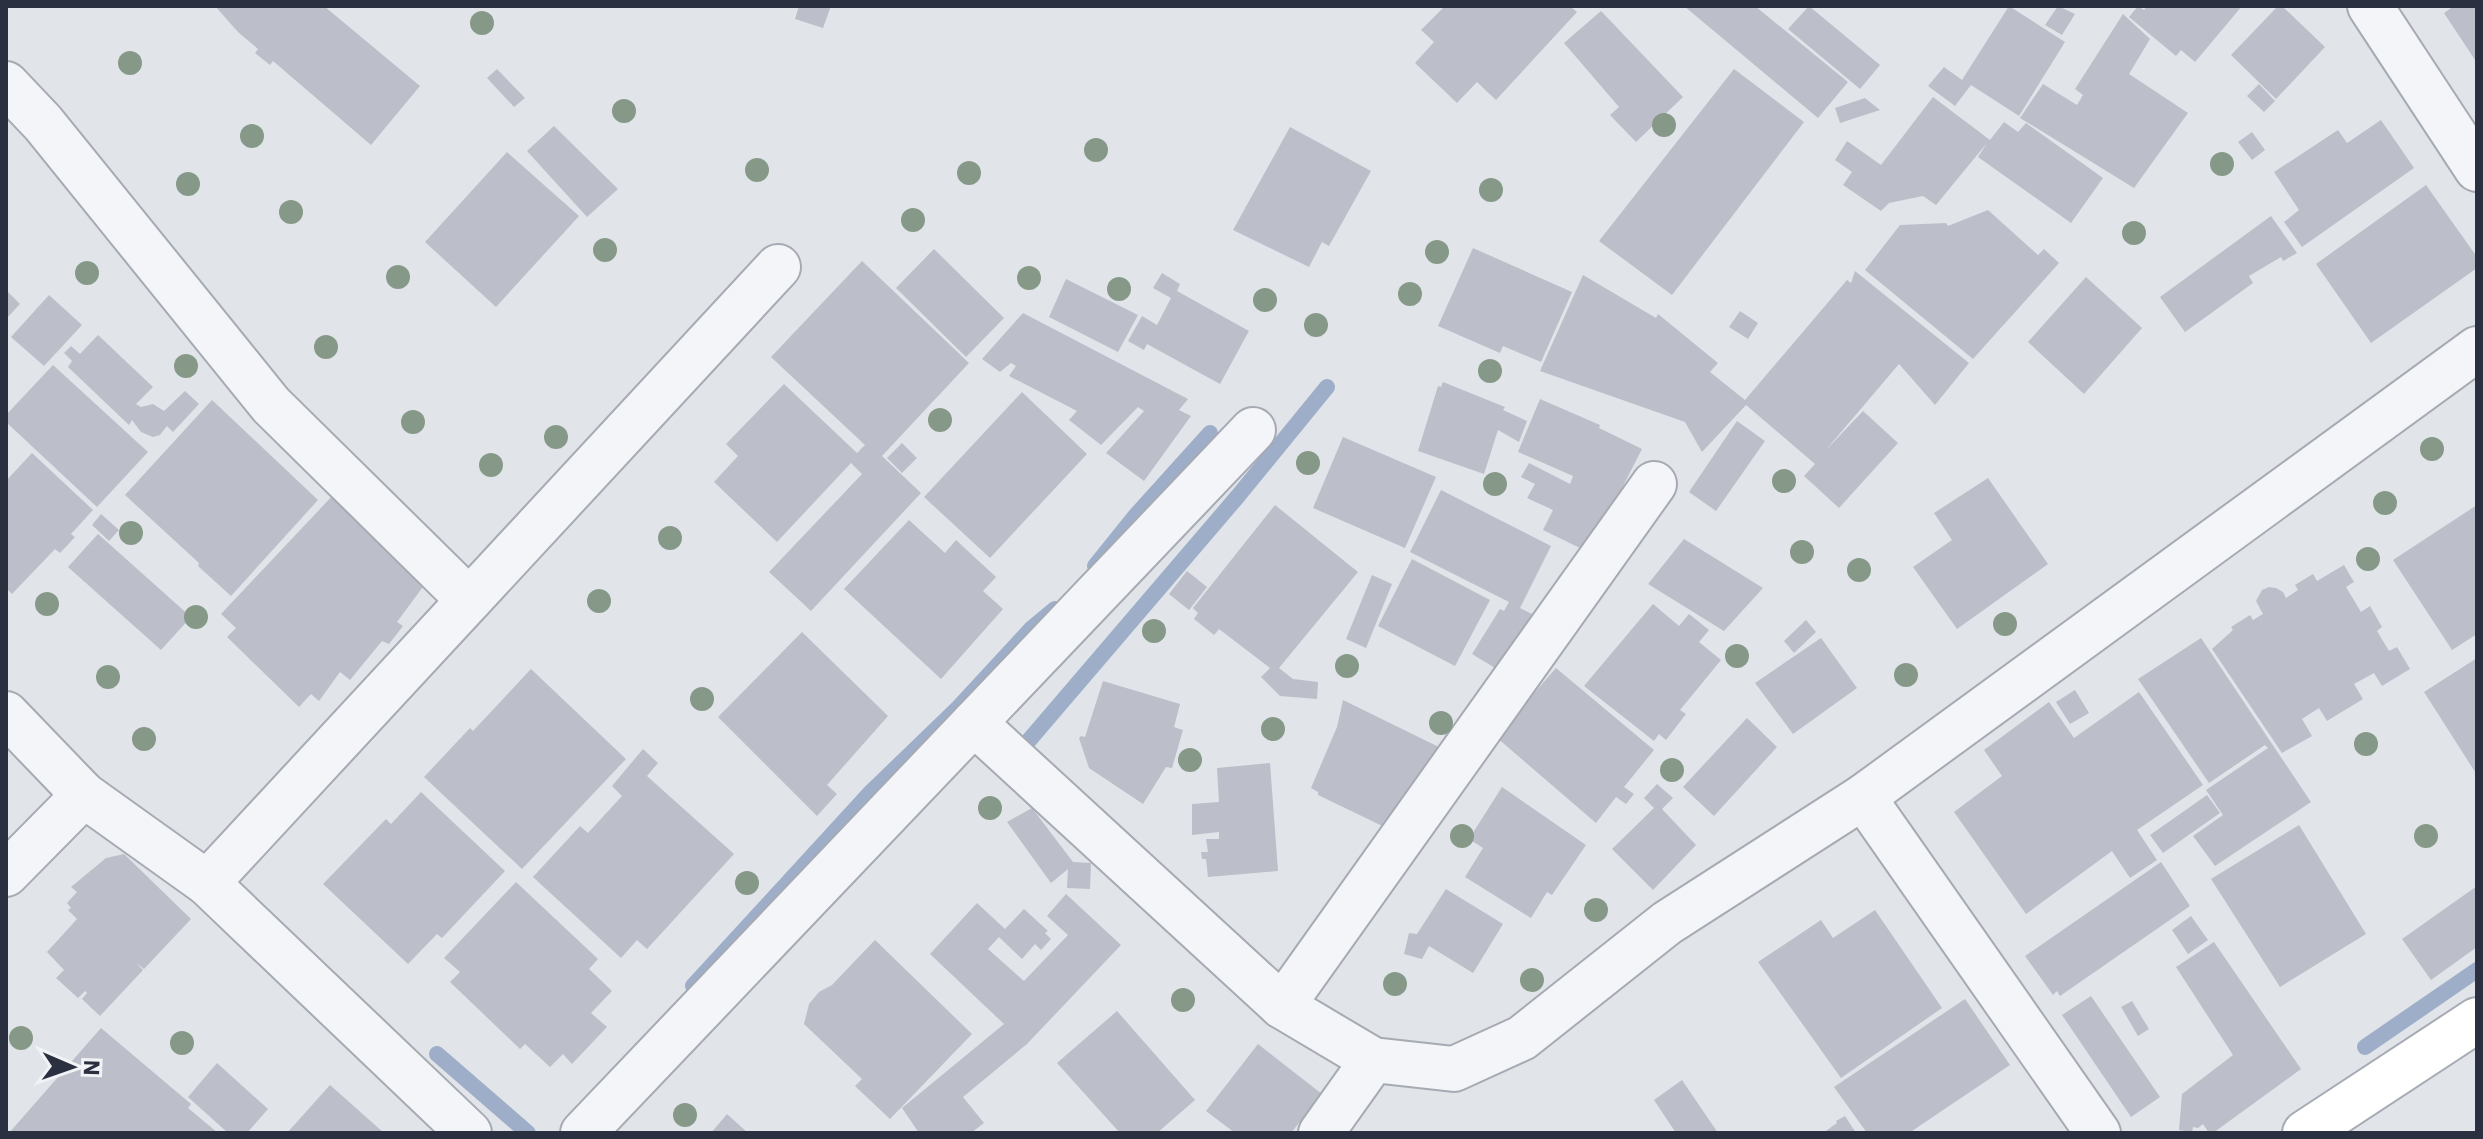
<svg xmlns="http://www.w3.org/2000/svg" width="2483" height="1139" font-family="'IBM Plex Sans',sans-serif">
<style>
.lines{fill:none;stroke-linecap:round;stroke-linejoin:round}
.stream{stroke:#9eaec8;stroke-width:16}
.building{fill:#bcbfc9}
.street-casing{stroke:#a6aab3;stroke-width:48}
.secondary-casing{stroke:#a6aab3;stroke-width:48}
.street{stroke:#f4f5f8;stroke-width:44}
.secondary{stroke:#fff;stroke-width:44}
.tree{fill:#869988}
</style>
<rect width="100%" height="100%" fill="#e1e4e9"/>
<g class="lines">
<g class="stream">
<path d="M1095 566 1136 515 1210 433"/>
<path d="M1025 745 1238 496 1327 387"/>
<path d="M693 986 871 792 959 707 1031 629 1055 609"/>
<path d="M2365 1047 2477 970"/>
<path d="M437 1054 528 1133"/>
</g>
</g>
<g class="building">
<path d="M215 6H324L420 86 371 145 273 61 270 65 255 53 258 49 238 32Z"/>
<path d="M799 6H831L823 28 795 19Z"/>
<path d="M1445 6H1570L1577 12 1496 100 1477 82 1457 103 1415 63 1434 42 1421 30Z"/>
<path d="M1684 6H1755L1848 82 1818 118Z"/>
<path d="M1809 6 1880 65 1860 89 1788 29Z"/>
<path d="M2009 6 2065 42 2019 116 1971 85 1955 106 1928 86 1944 67 1962 80Z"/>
<path d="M2058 6 2075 14 2062 35 2045 25Z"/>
<path d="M2138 6 2144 10 2147 6H2242L2195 62 2181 50 2176 56 2129 17Z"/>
<path d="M2278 6H2282L2325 47 2276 99 2231 55Z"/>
<path d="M2454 6H2477V63L2444 13Z"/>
<path d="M1601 11 1683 97 1636 142 1610 115 1619 107 1564 43Z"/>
<path d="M2123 14 2150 39 2129 74 2188 113 2134 188 2020 118 2043 84 2077 105 2083 95 2075 89Z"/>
<path d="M497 69 525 98 514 107 487 78Z"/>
<path d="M1734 69 1804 122 1672 295 1599 241Z"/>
<path d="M2259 84 2275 101 2264 112 2247 96Z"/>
<path d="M1933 97 1990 140 2004 122 2018 132 2026 123 2103 178 2071 223 1978 157 1987 143 1936 205 1923 196 1889 203 1881 211 1843 185 1852 172 1835 160 1847 141 1881 165Z"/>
<path d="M1865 98 1880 110 1840 123 1835 108Z"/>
<path d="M2381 120 2414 168 2302 247 2284 222 2299 210 2274 172 2338 130 2347 143Z"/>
<path d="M554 126 618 189 587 217 527 151Z"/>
<path d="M1290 127 1371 171 1329 246 1322 242 1309 267 1233 230Z"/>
<path d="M2252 132 2265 150 2252 160 2238 142Z"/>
<path d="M507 152 579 216 496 307 425 242Z"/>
<path d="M2426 185 2477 257V268L2371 343 2316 264Z"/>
<path d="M1988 210 2038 255 2044 249 2059 263 1973 359 1865 270 1900 225 1946 223 1948 226Z"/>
<path d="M2271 216 2297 253 2283 261 2281 257 2249 276 2253 283 2185 332 2160 297Z"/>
<path d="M1473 248 1572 292 1541 362 1503 346 1500 353 1438 326Z"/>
<path d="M934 249 1004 318 966 357 896 288Z"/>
<path d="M862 261 969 363 882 456 921 493 811 611 769 572 862 474 851 463 777 542 714 482 738 456 726 444 784 384 857 453 865 445 771 357Z"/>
<path d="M1855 271 1969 363 1935 405 1899 364 1825 451 1863 411 1898 443 1839 508 1804 476 1815 464 1746 405 1702 452 1685 422 1540 371 1583 275 1656 318 1658 314 1718 363 1710 372 1745 400 1847 280 1851 283Z"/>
<path d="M1162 273 1180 284 1177 291 1249 331 1220 384 1147 344 1144 350 1128 341 1142 316 1157 325 1171 298 1153 288Z"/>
<path d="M2086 277 2142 328 2084 394 2028 342Z"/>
<path d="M1066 279 1138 315 1118 352 1049 317Z"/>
<path d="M6 290 20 304 6 319Z"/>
<path d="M49 295 82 325 44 366 11 337Z"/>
<path d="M1740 311 1758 323 1748 339 1729 327Z"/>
<path d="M1023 313 1188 399 1179 410 1191 416 1144 481 1106 453 1144 411 1138 407 1101 445 1069 420 1077 411 1009 376 1016 366 1011 363 1000 372 982 359Z"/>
<path d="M98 335 153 387 136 404 141 407 153 404 164 411 185 391 199 404 173 432 167 426 160 435 153 437 141 432 132 420 129 425 68 367 72 361 64 353 71 346 80 354Z"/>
<path d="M53 365 148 452 97 507 6 422V415Z"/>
<path d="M1443 382 1505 407 1503 410 1527 421 1519 442 1498 430 1484 474 1418 451 1438 386 1441 387Z"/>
<path d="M1022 392 1087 454 990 558 924 497Z"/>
<path d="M1540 399 1600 425 1599 428 1642 449 1599 533 1586 551 1543 530 1553 510 1527 498 1535 484 1521 477 1529 463 1570 484 1573 476 1518 452Z"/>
<path d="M212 400 318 500 231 596 198 566 199 563 125 495Z"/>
<path d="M1737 421 1765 441 1716 511 1689 492Z"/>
<path d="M1343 437 1436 477 1405 548 1313 508Z"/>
<path d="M902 443 917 458 902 473 887 458Z"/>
<path d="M32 453 93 510 71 534 75 537 60 553 55 549 12 594 6 588V481Z"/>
<path d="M1988 478 2048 564 1957 629 1913 567 1952 540 1934 513Z"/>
<path d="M1441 490 1551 546 1520 608 1538 617 1500 671 1472 654 1500 609 1504 611 1509 602 1410 552Z"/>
<path d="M335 493 428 580 397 622 403 626 389 644 382 641 350 680 340 672 319 701 311 694 299 707 227 637 236 628 221 614Z"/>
<path d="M1275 505 1358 572 1279 668 1293 679 1318 682 1317 699 1280 696 1261 677 1270 668 1219 629 1214 635 1194 619 1198 613 1193 608Z"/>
<path d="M2477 505V634L2452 650 2393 560Z"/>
<path d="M101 514 119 530 109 541 92 525Z"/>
<path d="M909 520 945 553 956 540 996 577 983 591 1003 609 941 679 844 589Z"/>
<path d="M98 534 191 617 161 650 68 567Z"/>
<path d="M1684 539 1763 588 1724 631 1648 584Z"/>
<path d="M1412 559 1490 600 1455 666 1378 626Z"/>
<path d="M2344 565 2354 582 2346 587 2361 612 2370 606 2382 627 2377 631 2389 651 2397 647 2410 669 2382 686 2374 673 2354 684 2363 699 2327 721 2319 708 2302 719 2312 736 2282 753 2212 649 2233 630 2231 627 2250 615 2253 620 2263 614 2256 601 2262 590 2269 587 2276 588 2283 592 2286 598 2298 590 2295 585 2313 574 2317 581Z"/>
<path d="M1187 571 1207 587 1189 610 1169 594Z"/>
<path d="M1372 575 1392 584 1366 648 1346 639Z"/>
<path d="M1653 604 1679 626 1689 614 1709 630 1699 642 1721 660 1680 710 1686 714 1666 740 1659 734 1654 741 1584 686Z"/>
<path d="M1806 620 1816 632 1794 653 1784 641Z"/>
<path d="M802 632 888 716 827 785 837 794 817 816 718 717Z"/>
<path d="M1821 638 1857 688 1793 734 1755 683Z"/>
<path d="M2201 638 2311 802 2215 866 2193 836 2223 815 2206 790 2268 748 2265 745 2209 783 2138 679Z"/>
<path d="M2477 658V775L2424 692Z"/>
<path d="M1556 668 1654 750 1624 787 1634 794 1626 804 1616 797 1596 823 1496 737Z"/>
<path d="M531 669 626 759 522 869 424 777 470 728 473 731Z"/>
<path d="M1103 681 1180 704 1174 727 1183 730 1172 768 1166 767 1143 804 1089 768 1079 738 1081 736 1085 737Z"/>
<path d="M2075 690 2089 713 2070 724 2056 702Z"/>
<path d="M2139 692 2203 785 2137 830 2157 860 2130 878 2112 851 2026 914 1954 812 2002 776 1984 750 2049 702 2074 738Z"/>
<path d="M1343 700 1447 751 1401 835 1318 795V792L1311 788 1337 727Z"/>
<path d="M1747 718 1777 747 1714 816 1683 787Z"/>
<path d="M643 749 658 763 647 776 734 854 647 949 637 940 621 958 533 877 580 826 588 833 622 796 612 786Z"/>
<path d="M1270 763 1278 871 1208 877 1206 859H1202L1201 852H1208L1206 839H1219V832L1192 835V804L1219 802 1217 768Z"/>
<path d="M1657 784 1673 798 1662 809 1696 845 1653 890 1612 849 1654 808 1644 798Z"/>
<path d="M1502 787 1586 845 1552 895 1547 892 1531 918 1465 877 1483 848 1469 839Z"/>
<path d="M421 792 505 871 442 938 437 934 408 964 323 884 386 819 391 824Z"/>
<path d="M2207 795 2220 813 2163 853 2150 835Z"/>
<path d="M1032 808 1073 862 1091 863 1090 889 1067 888 1068 869 1051 883 1007 822Z"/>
<path d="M2299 825 2366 934 2280 987 2211 879Z"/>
<path d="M124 854 191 919 144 969 136 963 143 970 100 1016 82 999 87 993 85 991 78 998 56 978 64 970 47 952 77 919 68 910 71 908 67 903 77 892 71 887 106 858Z"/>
<path d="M2161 862 2190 906 2060 996 2057 991 2053 995 2025 956Z"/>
<path d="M516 882 598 959 589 969 612 991 591 1013 607 1027 572 1064 563 1054 550 1067 525 1044 520 1049 450 982 460 972 444 958Z"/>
<path d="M2477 886V947L2431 980 2402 939Z"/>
<path d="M1446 889 1503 924 1473 973 1429 946 1422 959 1404 954 1409 933 1417 934Z"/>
<path d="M1066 894 1121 945 1027 1044 963 1097 984 1123 971 1133H919L902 1108 1004 1024 930 954 977 903 1005 929 1024 909 1048 931 1045 933 1051 939 1041 950 1035 944 1022 959 999 937 988 949 1024 981 1068 935 1047 916Z"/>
<path d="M1875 910 1942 1008 1841 1078 1758 962 1821 920 1833 938Z"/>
<path d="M2191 916 2208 940 2188 954 2172 930Z"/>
<path d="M875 940 972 1034 890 1119 855 1086 862 1079 804 1024 809 1004 819 992 832 985Z"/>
<path d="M2214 942 2301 1069 2213 1133H2209L2203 1124 2198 1128 2193 1127 2192 1132 2179 1130 2182 1094 2233 1055 2176 967Z"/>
<path d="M2091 996 2160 1097 2131 1117 2062 1015Z"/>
<path d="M1965 999 2010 1065 1909 1133H1867L1834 1087Z"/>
<path d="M2132 1001 2149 1029 2138 1036 2121 1007Z"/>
<path d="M1117 1011 1195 1100 1157 1133H1120L1057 1063Z"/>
<path d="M101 1028 191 1104 188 1108 218 1133H9Z"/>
<path d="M1258 1044 1322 1094 1291 1133H1235L1206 1111Z"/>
<path d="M217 1063 268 1109 247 1133H228L188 1097Z"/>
<path d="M1682 1080 1718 1133H1676L1654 1100Z"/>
<path d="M330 1085 384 1133H287Z"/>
<path d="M727 1114 748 1133H711Z"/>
<path d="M1845 1116 1856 1133H1823L1837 1123 1836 1121Z"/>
</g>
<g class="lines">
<g class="street-casing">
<g id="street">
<path d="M2370 6 2477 169"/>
<path d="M6 84 43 123 271 405 469 600"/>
<path d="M6 714 84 795 207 883 469 1133"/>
<path d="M974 723 1282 1006 1373 1060 1454 1069 1522 1038 1667 923 1863 797 2477 349"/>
<path d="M1863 797 2098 1133"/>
<path d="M6 874 84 795"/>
<path d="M207 883 778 267"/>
<path d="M1282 1006 1654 484"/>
<path d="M583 1133 1253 430"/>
<path d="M1321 1133 1373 1060"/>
</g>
</g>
<g class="secondary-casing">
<path id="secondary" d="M2305 1133 2477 1020"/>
</g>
<use href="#street" class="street"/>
<use href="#secondary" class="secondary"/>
</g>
<g class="tree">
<circle cx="482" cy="23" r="12"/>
<circle cx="130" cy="63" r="12"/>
<circle cx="624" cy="111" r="12"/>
<circle cx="1664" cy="125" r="12"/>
<circle cx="252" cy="136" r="12"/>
<circle cx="1096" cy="150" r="12"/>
<circle cx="2222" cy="164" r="12"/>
<circle cx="757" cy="170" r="12"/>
<circle cx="969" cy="173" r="12"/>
<circle cx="188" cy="184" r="12"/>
<circle cx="1491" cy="190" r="12"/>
<circle cx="291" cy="212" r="12"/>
<circle cx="913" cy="220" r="12"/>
<circle cx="2134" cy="233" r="12"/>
<circle cx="605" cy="250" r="12"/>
<circle cx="1437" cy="252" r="12"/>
<circle cx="87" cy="273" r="12"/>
<circle cx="398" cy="277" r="12"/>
<circle cx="1029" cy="278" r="12"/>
<circle cx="1119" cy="289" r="12"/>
<circle cx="1410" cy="294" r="12"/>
<circle cx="1265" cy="300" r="12"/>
<circle cx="1316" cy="325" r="12"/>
<circle cx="326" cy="347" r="12"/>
<circle cx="186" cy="366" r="12"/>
<circle cx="1490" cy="371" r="12"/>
<circle cx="940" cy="420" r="12"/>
<circle cx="413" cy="422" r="12"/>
<circle cx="556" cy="437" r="12"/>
<circle cx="2432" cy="449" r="12"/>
<circle cx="1308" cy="463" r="12"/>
<circle cx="491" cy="465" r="12"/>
<circle cx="1784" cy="481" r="12"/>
<circle cx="1495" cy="484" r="12"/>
<circle cx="2385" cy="503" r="12"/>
<circle cx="131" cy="533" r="12"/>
<circle cx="670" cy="538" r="12"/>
<circle cx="1802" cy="552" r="12"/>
<circle cx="2368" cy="559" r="12"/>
<circle cx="1859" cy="570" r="12"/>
<circle cx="599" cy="601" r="12"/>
<circle cx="47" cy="604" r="12"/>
<circle cx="196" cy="617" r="12"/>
<circle cx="2005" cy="624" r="12"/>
<circle cx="1154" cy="631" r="12"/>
<circle cx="1737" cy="656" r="12"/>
<circle cx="1347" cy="666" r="12"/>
<circle cx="1906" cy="675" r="12"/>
<circle cx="108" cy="677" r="12"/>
<circle cx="702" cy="699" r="12"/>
<circle cx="1441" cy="723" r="12"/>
<circle cx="1273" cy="729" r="12"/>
<circle cx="144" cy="739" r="12"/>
<circle cx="2366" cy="744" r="12"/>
<circle cx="1190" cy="760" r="12"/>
<circle cx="1672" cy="770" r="12"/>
<circle cx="990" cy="808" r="12"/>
<circle cx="1462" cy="836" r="12"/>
<circle cx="2426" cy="836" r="12"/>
<circle cx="747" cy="883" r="12"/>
<circle cx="1596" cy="910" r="12"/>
<circle cx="1532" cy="980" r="12"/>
<circle cx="1395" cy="984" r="12"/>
<circle cx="1183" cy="1000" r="12"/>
<circle cx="21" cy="1038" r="12"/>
<circle cx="182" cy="1043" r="12"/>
<circle cx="685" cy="1115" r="12"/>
</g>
<rect width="2483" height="1139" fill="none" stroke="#2a3040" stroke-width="16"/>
<g transform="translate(72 1067) rotate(92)" stroke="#f1f3f7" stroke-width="6" paint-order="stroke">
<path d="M0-6L14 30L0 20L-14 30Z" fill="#2a3040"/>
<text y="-12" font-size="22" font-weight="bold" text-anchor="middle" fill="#2a3040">N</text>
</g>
</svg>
